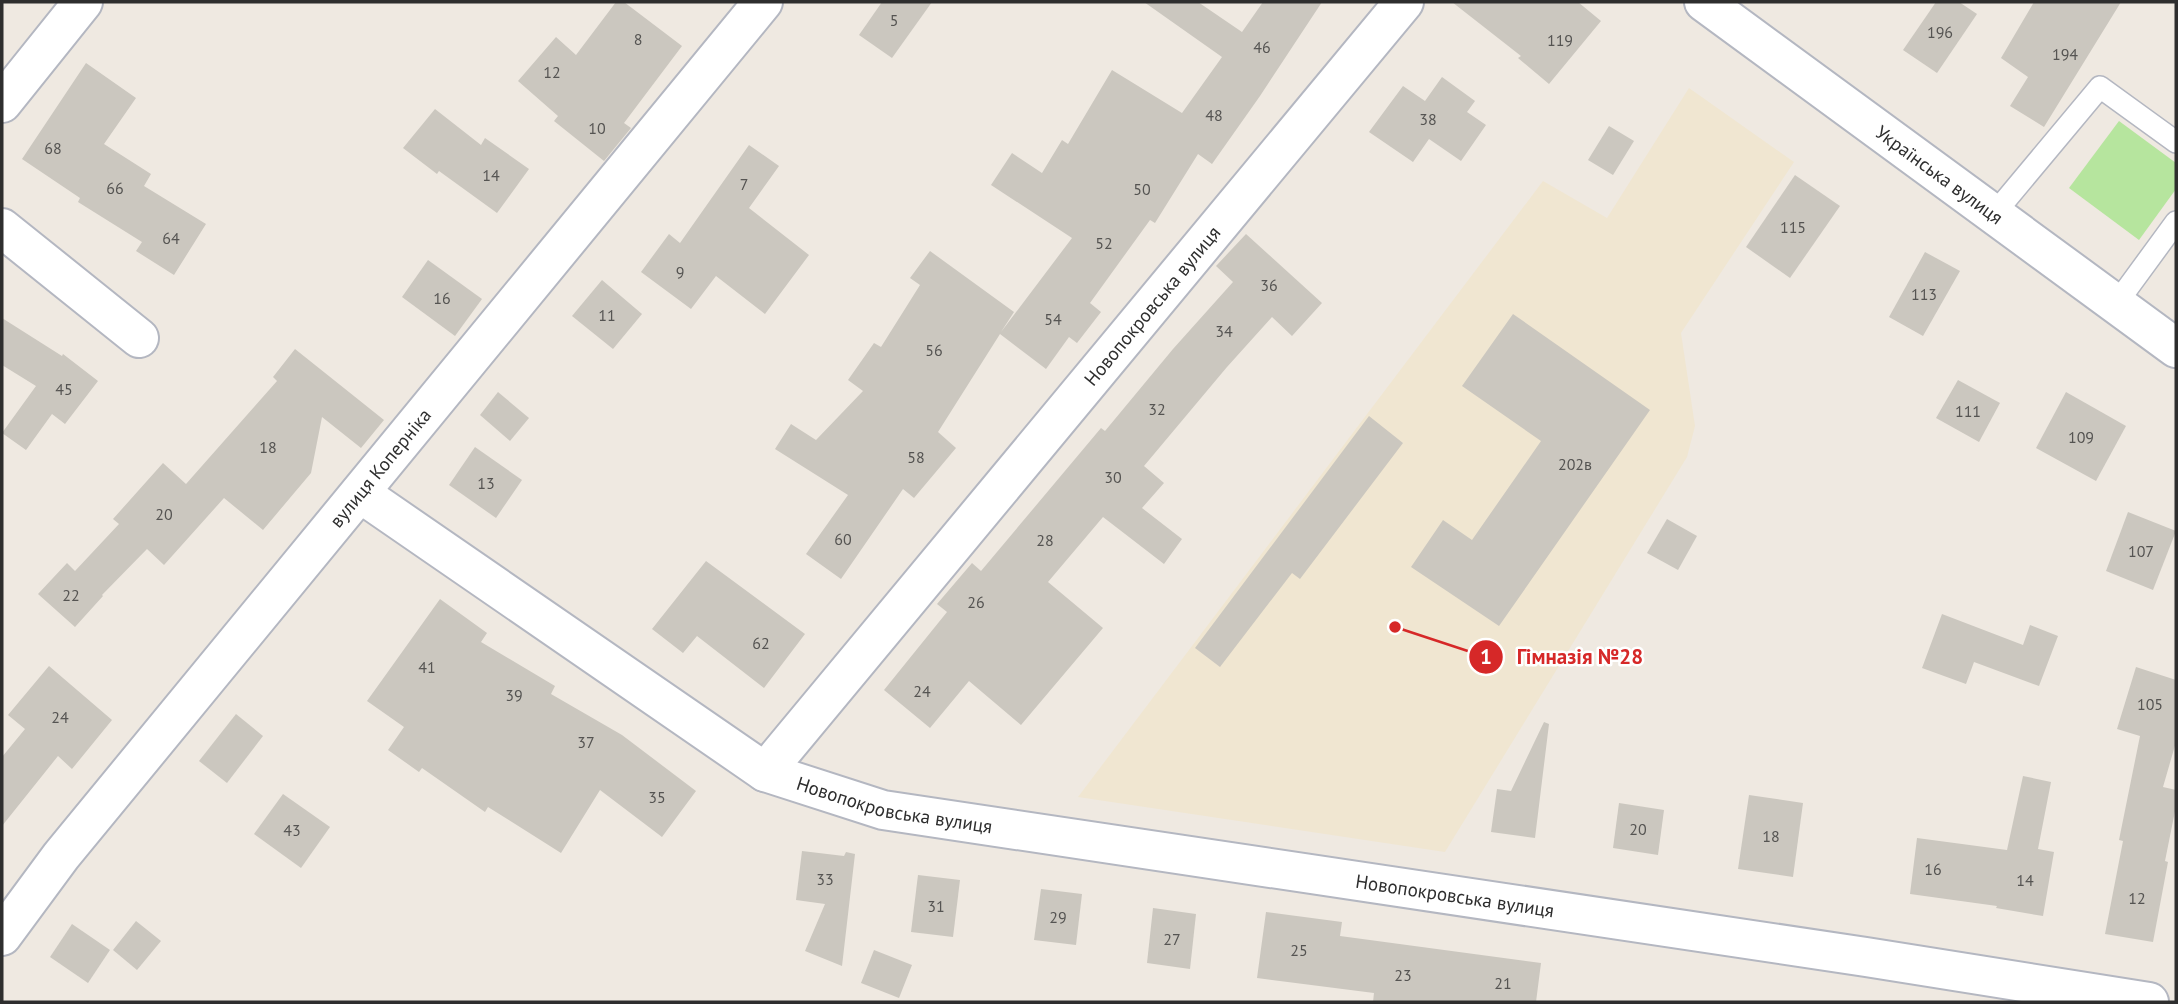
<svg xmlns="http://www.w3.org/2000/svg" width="2178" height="1004" font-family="'PT Sans',sans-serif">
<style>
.education{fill:#f0e6d1}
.green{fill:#b6e59e}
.building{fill:#cbc7bf}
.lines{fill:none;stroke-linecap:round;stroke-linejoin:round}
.lane-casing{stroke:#b4b7c1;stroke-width:24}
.street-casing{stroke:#b4b7c1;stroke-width:42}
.secondary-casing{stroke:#b4b7c1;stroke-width:42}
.lane{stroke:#fff;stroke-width:21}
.street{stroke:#fff;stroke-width:38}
.secondary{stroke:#fff;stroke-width:38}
.labels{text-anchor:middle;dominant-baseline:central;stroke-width:5;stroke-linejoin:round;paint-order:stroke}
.number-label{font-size:16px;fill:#555452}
.street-label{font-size:19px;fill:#2e2e2e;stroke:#fff}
.leader{fill:none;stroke:#d62828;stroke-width:2.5}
.callout-dot{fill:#d62828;stroke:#fff;stroke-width:2.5}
.mark-label{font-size:21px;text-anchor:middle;font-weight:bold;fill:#fff}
.callout-label{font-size:21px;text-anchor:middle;font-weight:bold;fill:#d62828;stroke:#fff;stroke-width:5;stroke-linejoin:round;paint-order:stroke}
</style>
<rect width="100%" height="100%" fill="#efe9e1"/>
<path class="education" d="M1689 88 1794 162 1681 333 1695 426 1687 457 1445 852 1078 797 1543 181 1607 218Z"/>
<path class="green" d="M2119 121 2176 163V189L2139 240 2069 188Z"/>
<g class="building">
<path d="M616 2H624L682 46 624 123 631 128 604 161 554 121 558 116 518 81 556 37 576 55Z"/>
<path d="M882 2H932L892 58 859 35Z"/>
<path d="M1144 2H1198L1242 32 1263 2H1322L1260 96 1212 164 1198 154 1155 223 1150 220 1090 303 1101 312 1077 343 1069 337 1046 369 1000 334 938 432 956 448 914 498 903 489 841 579 806 554 848 495 775 449 791 424 816 440 863 391 848 380 874 343 881 347 920 285 910 278 930 251 1014 312 1001 332 1072 238 991 185 1012 153 1042 173 1062 140 1068 144 1112 70 1182 113 1222 57Z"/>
<path d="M1452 2H1578L1601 21 1549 84 1518 58 1521 56Z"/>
<path d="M1936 2H1959L1977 14 1937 73 1903 50Z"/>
<path d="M2034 2H2121L2044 127 2010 106 2028 77 2001 58Z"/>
<path d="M86 63 136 98 104 144 151 174 144 186 206 224 174 275 136 251 142 242 78 202 80 198 22 159Z"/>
<path d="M1442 77 1475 101 1467 112 1486 125 1461 161 1429 139 1413 162 1369 132 1403 86 1425 101Z"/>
<path d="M435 109 481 145 485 138 529 169 497 213 439 171 437 174 403 148Z"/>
<path d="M1609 126 1634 141 1613 175 1588 160Z"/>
<path d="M749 145 779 166 749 208 809 255 765 314 716 276 691 309 641 272 669 234 680 243Z"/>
<path d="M1795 175 1840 206 1790 278 1746 247Z"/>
<path d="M1246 234 1322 303 1292 336 1272 317 1227 367 1144 466 1164 483 1142 508 1182 539 1164 564 1103 517 1048 582 1103 628 1021 725 969 681 930 728 884 690 947 612 937 604 972 563 981 571 1101 428 1105 431 1173 349 1233 282 1216 266Z"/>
<path d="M1925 252 1960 271 1923 336 1889 317Z"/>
<path d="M428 260 482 299 455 336 402 297Z"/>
<path d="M602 280 642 314 613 349 572 316Z"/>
<path d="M1513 314 1650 410 1499 626 1411 567 1443 520 1472 540 1541 441 1462 386Z"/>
<path d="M2 318 62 356 63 354 98 381 65 424 52 414 26 450 2 433 36 386 2 365Z"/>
<path d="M295 349 384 420 361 448 322 417 311 473 263 530 224 498 164 565 147 549 102 595 103 596 75 627 38 594 67 563 75 571 119 524 113 519 163 463 186 484 277 381 273 377Z"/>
<path d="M1958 380 2000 403 1979 442 1936 418Z"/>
<path d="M498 392 529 418 510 441 480 415Z"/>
<path d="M2066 392 2126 426 2096 481 2036 448Z"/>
<path d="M1369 416 1403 443 1300 579 1292 573 1220 667 1195 648Z"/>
<path d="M475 447 522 480 496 518 449 485Z"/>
<path d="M2128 512 2176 531 2153 590 2106 571Z"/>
<path d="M1667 519 1697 536 1678 570 1647 553Z"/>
<path d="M706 561 805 634 764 688 697 636 683 653 652 629Z"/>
<path d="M440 599 487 633 481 642 555 686 551 694 622 735 696 791 662 837 600 790 561 853 488 807 485 812 422 768 419 772 388 750 404 727 367 701Z"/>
<path d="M1942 614 2023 645 2030 625 2058 636 2039 686 1974 662 1966 684 1922 668Z"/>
<path d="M49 666 112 720 72 769 58 756 2 826V757L25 729 8 715Z"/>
<path d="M2136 667 2176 680V742L2163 787 2176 790V806L2165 861 2168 862 2153 942 2105 934 2123 841 2119 840 2140 736 2117 729Z"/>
<path d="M236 714 263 736 227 783 199 761Z"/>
<path d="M1544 722 1549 724 1535 838 1491 832 1497 789 1511 791Z"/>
<path d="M2023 776 2051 782 2038 849 2054 852 2043 916 1996 908 1997 906 1910 894 1917 838 2007 850Z"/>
<path d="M283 794 330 827 301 868 254 834Z"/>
<path d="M1749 795 1803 803 1793 877 1738 869Z"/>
<path d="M1619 803 1664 810 1658 855 1613 848Z"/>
<path d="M802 851 844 856 846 852 855 854 842 966 805 951 825 904 796 900Z"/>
<path d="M918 875 960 880 953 937 911 932Z"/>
<path d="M1041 889 1082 894 1076 945 1034 940Z"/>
<path d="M1153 908 1196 914 1190 969 1147 963Z"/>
<path d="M1266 912 1342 922 1340 936 1541 963 1536 1002H1373L1374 993 1257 978Z"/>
<path d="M136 921 161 941 137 970 113 950Z"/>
<path d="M72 924 110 950 88 983 50 957Z"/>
<path d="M874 950 912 965 899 998 861 983Z"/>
</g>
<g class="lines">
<g class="lane-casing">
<g id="lane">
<path d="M1994 214 2100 87 2176 142"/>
<path d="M2116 304 2176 222"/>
</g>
</g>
<g class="street-casing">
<g id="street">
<path d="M2 103 83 2"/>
<path d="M2 228 139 338"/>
<path id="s1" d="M360 493 765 772 883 810 1866 957 2149 1002"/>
<path id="s2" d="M765 772 1404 2"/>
<path id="s3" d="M2 936 61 856 763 2"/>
</g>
</g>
<g class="secondary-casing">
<g id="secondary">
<path id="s4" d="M1704 2 2176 348"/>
</g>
</g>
<use href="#lane" class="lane"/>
<use href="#street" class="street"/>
<use href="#secondary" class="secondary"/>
</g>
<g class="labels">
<g class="number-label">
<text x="894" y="20">5</text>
<text x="1940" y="32">196</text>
<text x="638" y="39">8</text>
<text x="1560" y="40">119</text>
<text x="1262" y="47">46</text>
<text x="2065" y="54">194</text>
<text x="552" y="72">12</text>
<text x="1214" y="115">48</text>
<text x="1428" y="119">38</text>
<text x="597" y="128">10</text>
<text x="53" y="148">68</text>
<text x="491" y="175">14</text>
<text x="744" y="184">7</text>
<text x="115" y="188">66</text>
<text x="1142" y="189">50</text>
<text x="1793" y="227">115</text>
<text x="171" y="238">64</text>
<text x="1104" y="243">52</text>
<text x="680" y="272">9</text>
<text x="1269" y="285">36</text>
<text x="1924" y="294">113</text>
<text x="442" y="298">16</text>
<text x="607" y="315">11</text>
<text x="1053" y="319">54</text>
<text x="1224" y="331">34</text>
<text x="934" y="350">56</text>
<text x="64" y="389">45</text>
<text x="1157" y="409">32</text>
<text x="1968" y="411">111</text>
<text x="2081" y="437">109</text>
<text x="268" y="447">18</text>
<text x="916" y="457">58</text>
<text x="1575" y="464">202в</text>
<text x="1113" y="477">30</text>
<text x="486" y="483">13</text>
<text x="164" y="514">20</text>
<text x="843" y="539">60</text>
<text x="1045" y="540">28</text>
<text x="2141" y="551">107</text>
<text x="71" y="595">22</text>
<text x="976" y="602">26</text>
<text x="761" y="643">62</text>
<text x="427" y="667">41</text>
<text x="922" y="691">24</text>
<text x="514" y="695">39</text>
<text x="2150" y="704">105</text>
<text x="60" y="717">24</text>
<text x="586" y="742">37</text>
<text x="657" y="797">35</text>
<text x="1638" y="829">20</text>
<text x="292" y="830">43</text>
<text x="1771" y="836">18</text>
<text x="1933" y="869">16</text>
<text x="825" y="879">33</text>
<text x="2025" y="880">14</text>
<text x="2137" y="898">12</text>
<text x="936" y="906">31</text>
<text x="1058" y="917">29</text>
<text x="1172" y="939">27</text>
<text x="1299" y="950">25</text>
<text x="1403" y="975">23</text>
<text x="1503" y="983">21</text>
</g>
<g class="street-label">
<text stroke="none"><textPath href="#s4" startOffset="292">Українська вулиця</textPath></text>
<text stroke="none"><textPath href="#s2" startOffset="606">Новопокровська вулиця</textPath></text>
<text stroke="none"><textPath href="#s3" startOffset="602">вулиця Коперніка</textPath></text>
<text stroke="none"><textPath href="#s1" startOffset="626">Новопокровська вулиця</textPath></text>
<text stroke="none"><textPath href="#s1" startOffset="1194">Новопокровська вулиця</textPath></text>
</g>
</g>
<path class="leader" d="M1395 627L1486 657"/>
<g class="callout-dot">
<circle cx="1395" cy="627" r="7"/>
<circle cx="1486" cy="657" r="18"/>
</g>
<g class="mark-label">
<text x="1486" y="664">1</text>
</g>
<g class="callout-label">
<text x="1580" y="664">Гімназія №28</text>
</g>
<rect width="2178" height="1004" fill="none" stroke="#2e2e2e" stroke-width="7"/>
</svg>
